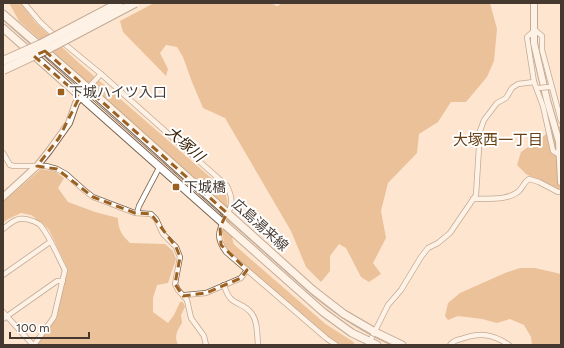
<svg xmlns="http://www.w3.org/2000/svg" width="564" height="348" font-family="Figtree,'Noto Sans JP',sans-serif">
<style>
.forest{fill:#d49558}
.water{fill:#d99a5d}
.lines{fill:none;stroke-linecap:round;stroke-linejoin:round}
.river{stroke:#d99a5d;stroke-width:9}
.street-casing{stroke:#7c624b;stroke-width:6}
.secondary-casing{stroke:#7c624b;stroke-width:8}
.primary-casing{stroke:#7c624b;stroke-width:9}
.street{stroke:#fff;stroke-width:4.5}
.secondary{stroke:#fff;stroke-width:6}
.primary{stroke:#fff;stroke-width:7}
.tram{stroke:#7f6f62;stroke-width:1}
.street-bridge-casing{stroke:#7c624b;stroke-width:6;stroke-linecap:butt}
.highway-bridge-casing{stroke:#7c624b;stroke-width:10;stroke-linecap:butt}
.street-bridge{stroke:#fff;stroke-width:4.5}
.highway-bridge{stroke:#fff;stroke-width:8}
.marked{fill:none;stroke:#9c6121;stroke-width:3;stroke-dasharray:8 5;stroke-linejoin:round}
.poi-dot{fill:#9c6121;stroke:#fff;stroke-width:1.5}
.labels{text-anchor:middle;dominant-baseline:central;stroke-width:4;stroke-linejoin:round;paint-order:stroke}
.poi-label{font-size:14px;fill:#45392f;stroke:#fff;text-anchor:start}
.street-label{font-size:14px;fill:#45392f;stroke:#fff}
.neighbourhood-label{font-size:15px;fill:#673f13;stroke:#fff}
.water-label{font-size:15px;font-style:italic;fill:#3c2207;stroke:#fff}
</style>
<rect width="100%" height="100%" fill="#fde5d0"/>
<g class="forest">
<path d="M154 3H270L277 6 283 3H490L497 29 494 61 487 77 466 102H451L438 122 419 134 417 153 388 183 381 211 386 238 373 263 381 274 369 282 361 277 346 248 339 244 330 256V271L321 282 306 267 291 231 225 118 203 108 192 82 183 57 177 47 166 45 160 53 168 69 166 76 123 32 120 21Z"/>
<path d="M561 126V192L526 174 517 165 521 152 555 128Z"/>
<path d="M41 169 56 172 64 178 58 188 68 202 95 212 118 218C118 230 122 235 130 243L165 244 173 251 176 259 168 283 157 285 153 298V312L168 323 174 315 180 302H183L185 307 181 315 182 323C177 331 174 336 178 345H37L56 318 68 269 49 230 41 222 31 215 21 213 8 219 3 223V202Z"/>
<path d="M520 268H535L561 274 560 345H532L531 337 524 325 510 319 497 323 482 319 458 316 448 320 445 316 448 303 460 293 505 273Z"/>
</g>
<path class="water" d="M9 3H21L35 22 79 63 217 183 224 190 228 202 214 196 19 21Z"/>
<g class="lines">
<path class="river" d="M216 190C227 199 224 232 230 247L322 327 350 345"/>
<g class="street-casing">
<g id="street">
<path d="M24 3 40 22 56 37"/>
<path d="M61 41 101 74 227 186C229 191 233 198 231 204 231 207 229 211 227 213 220 229 214 236 226 252L326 338 336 345"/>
<path d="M88 88 101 74"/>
<path d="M3 153 10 165 14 166H46L57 169 66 174 84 190 93 197 135 213 151 214 156 219 163 234 176 247 180 257 175 284 178 290 187 300 191 318 204 336 206 345"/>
<path d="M560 155 553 151 543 106 534 82 527 37 535 30 542 36V50L561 121"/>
<path d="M473 199C487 198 508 201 519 191 523 187 524 182 529 179L539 182 558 192H561"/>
<path d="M137 213 139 206 159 168"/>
<path d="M3 229C7 226 11 222 16 220 22 217 33 220 39 224 48 232 59 259 65 270L54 317 34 345"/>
<path d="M3 275 50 242"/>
<path d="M224 285C231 309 241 299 252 314 258 322 257 335 258 345"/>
<path d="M183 296 185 295 206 293 241 278 247 270"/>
<path d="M3 312 33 345"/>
<path d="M3 319 57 281H63"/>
<path d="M368 345 388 305 401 290 421 257 428 248 438 243 450 233 476 195 480 131 484 120 497 103 506 98 512 88 518 84 534 82"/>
<path d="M450 345C453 341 456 340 461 339 479 332 493 334 509 345"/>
</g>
</g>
<g class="secondary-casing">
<g id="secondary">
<path d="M534 3V43L547 100 559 142 561 182"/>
<path d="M3 197 37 166 49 151 69 123 76 103 88 88"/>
</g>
</g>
<g class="primary-casing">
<g id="primary">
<path d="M3 14 88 88 313 290 344 314 375 332 402 345"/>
<path d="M3 28 323 312 352 333 377 345"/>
</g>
</g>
<use href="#street" class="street"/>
<use href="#secondary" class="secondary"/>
<use href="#primary" class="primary"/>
<path class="tram" d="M3 20 312 295C336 315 362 332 391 345"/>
<g class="street-bridge-casing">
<path id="street-bridge" d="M539 88 549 87"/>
</g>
<g class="highway-bridge-casing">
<g id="highway-bridge">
<path d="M3 61 41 44 119 3"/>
<path d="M3 70 46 50 135 3"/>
</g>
</g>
<use href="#street-bridge" class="street-bridge"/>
<use href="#highway-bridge" class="highway-bridge"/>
</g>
<path d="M0 0H564V348H0ZM45 51 227 213 220 227 221 245 247 270 241 278 206 293 183 296 175 284 180 257 176 247 151 214 135 213 93 197 57 169 37 166 59 138 80 96 34 56Z" fill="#fde5d0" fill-opacity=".55" fill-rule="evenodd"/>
<path class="marked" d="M45 51 227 213 220 227 221 245 247 270 241 278 206 293 183 296 175 284 180 257 176 247 151 214 135 213 93 197 57 169 37 166 59 138 80 96 34 56Z"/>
<g class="poi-dot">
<rect x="57" y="88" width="8" height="8" rx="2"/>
<rect x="172" y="183" width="8" height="8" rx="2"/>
</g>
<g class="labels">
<g class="poi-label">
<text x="69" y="92">下城ハイツ入口</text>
<text x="184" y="187">下城橋</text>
</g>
<g class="street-label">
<text transform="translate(260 225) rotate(42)">広島湯来線</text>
</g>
<g class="neighbourhood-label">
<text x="498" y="140">大塚西一丁目</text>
</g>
<g class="water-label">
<text transform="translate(185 144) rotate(41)">大塚川</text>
</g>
</g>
<rect width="564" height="348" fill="none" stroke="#45392f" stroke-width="8"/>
<path d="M10 332v6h79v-6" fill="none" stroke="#45392f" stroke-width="2"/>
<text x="16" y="332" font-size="12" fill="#45392f" stroke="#ffffff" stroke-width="3" paint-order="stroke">100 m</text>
</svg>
